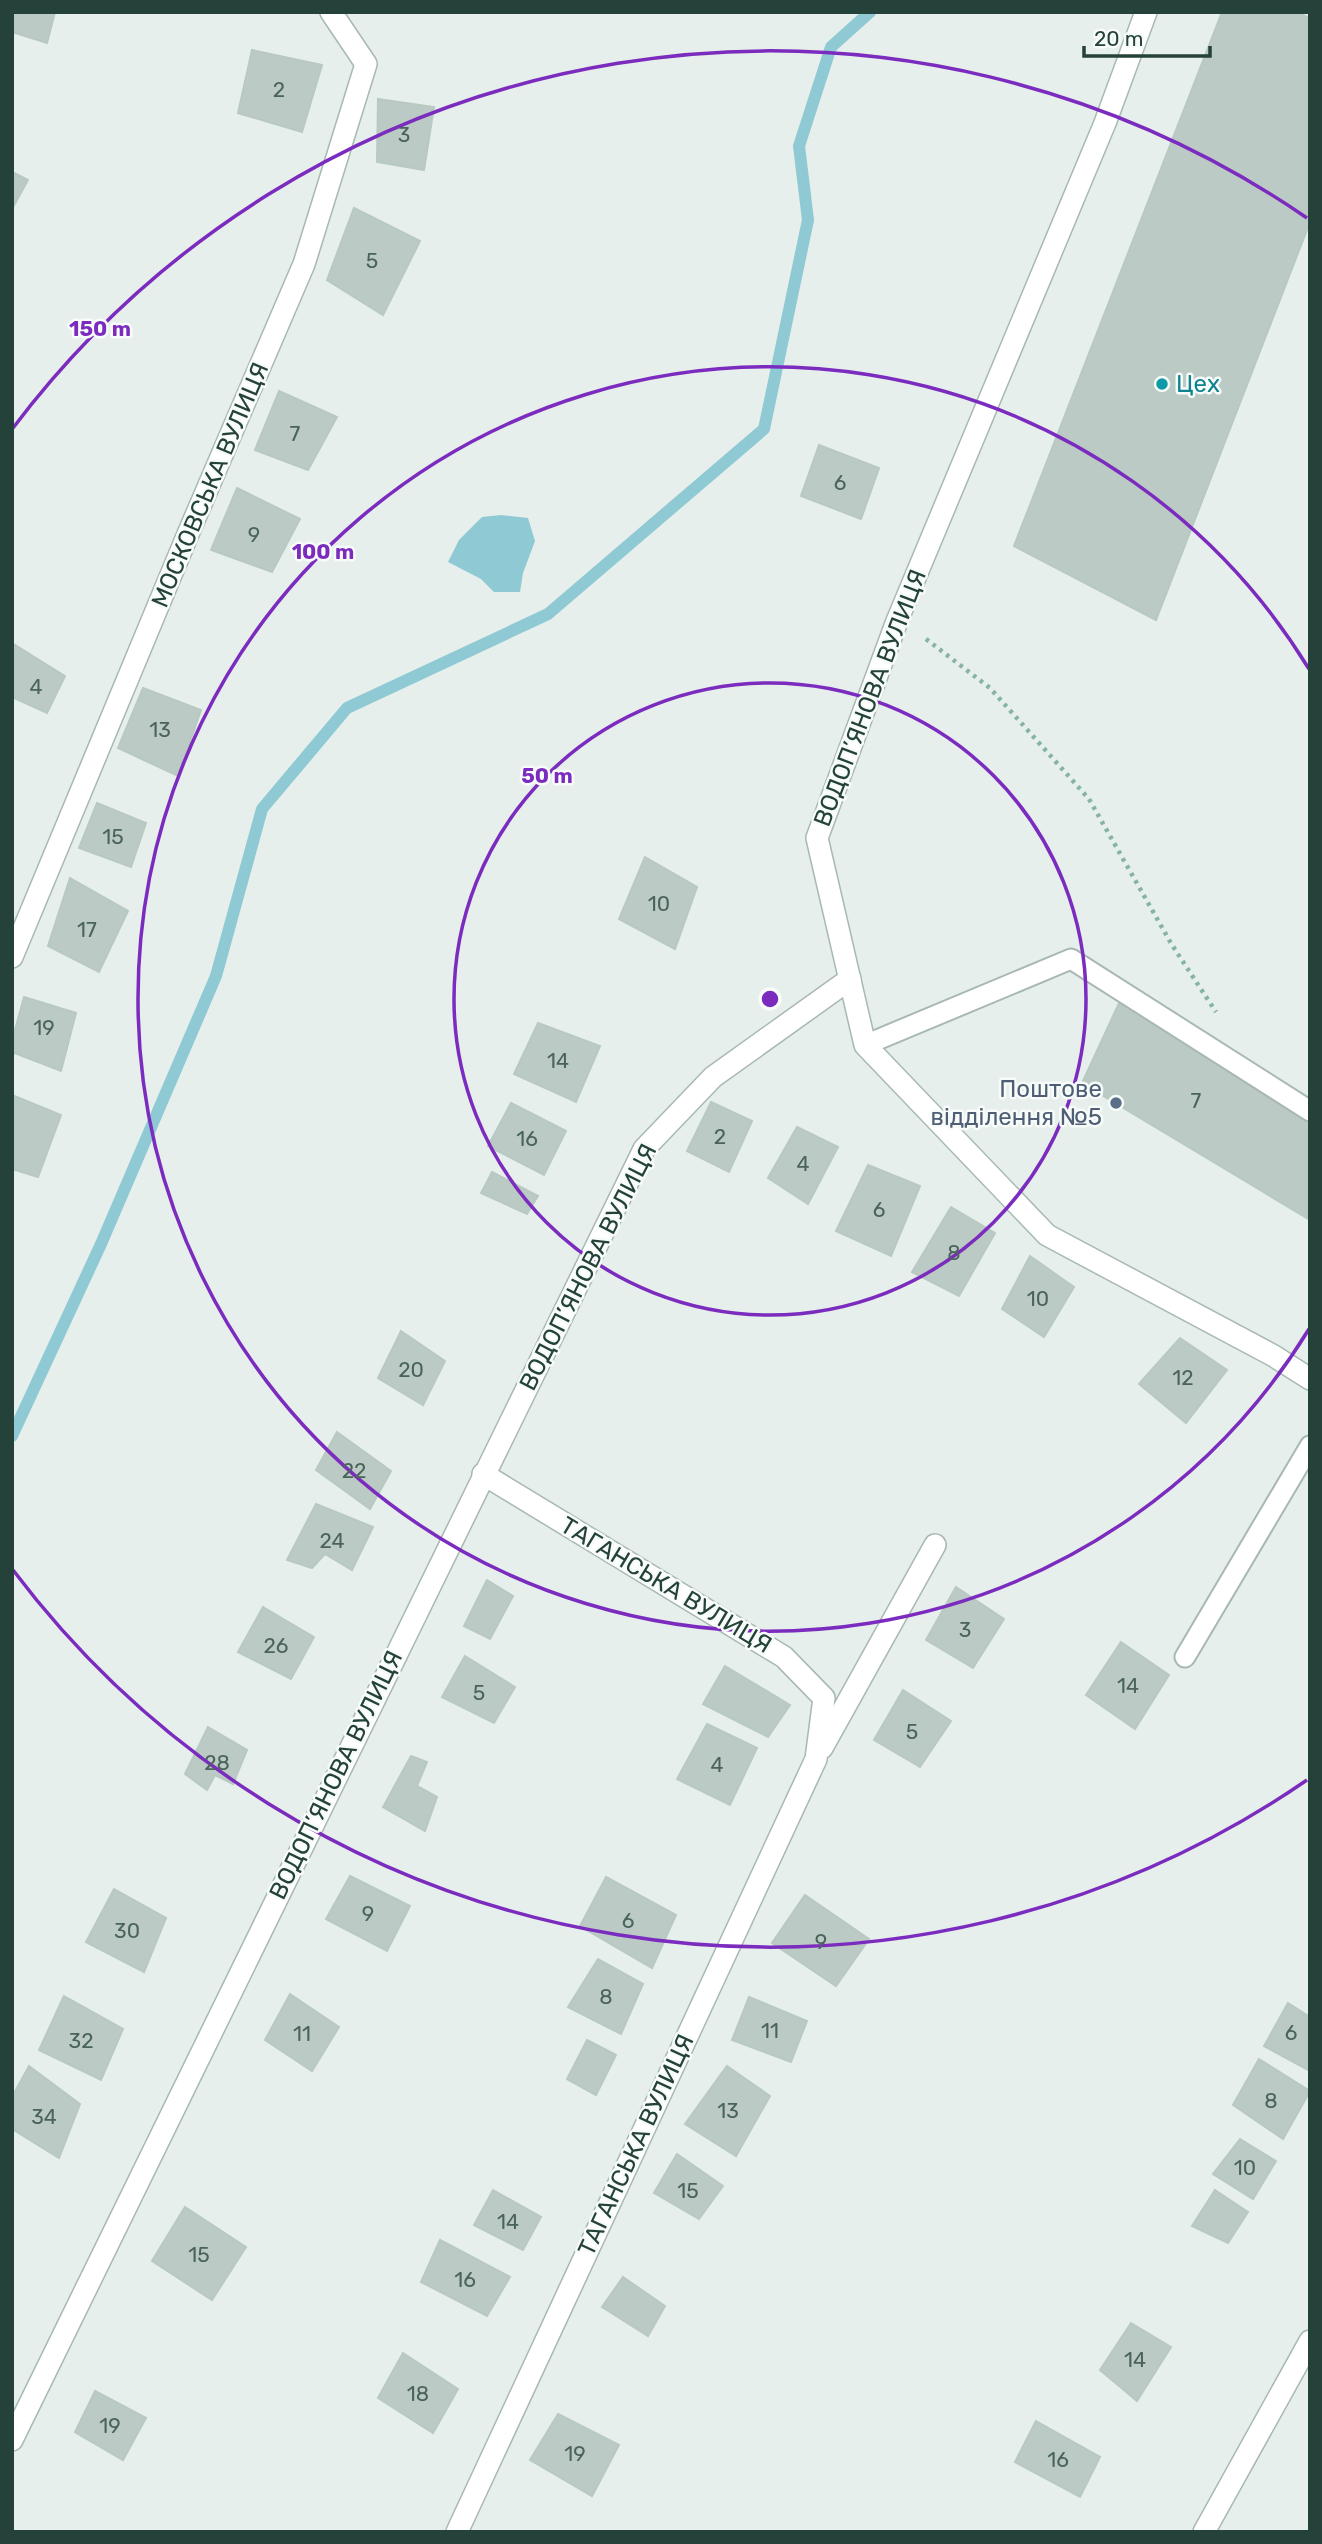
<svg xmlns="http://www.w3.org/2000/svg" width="1322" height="2544" font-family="Rubik,sans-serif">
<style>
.water{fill:#8ec9d4}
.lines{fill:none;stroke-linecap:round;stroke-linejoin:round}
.stream{stroke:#8ec9d4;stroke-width:12}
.building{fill:#bbcac4;stroke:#b8c9c2;stroke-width:2}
.service-casing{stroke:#a8b8b2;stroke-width:23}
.minor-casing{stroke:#a8b8b2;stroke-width:24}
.tertiary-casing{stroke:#a8b8b2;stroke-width:24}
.path{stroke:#86b3a5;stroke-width:4.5;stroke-dasharray:3.5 5;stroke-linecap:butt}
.service{stroke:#fff;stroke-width:19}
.minor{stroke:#fff;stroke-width:21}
.tertiary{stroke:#fff;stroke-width:21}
.ring{fill:none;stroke:#7b2cbf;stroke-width:3.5}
.culture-dot{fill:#0f9aa8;stroke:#f7fbf9;stroke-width:2.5}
.service-dot{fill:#5c6f8a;stroke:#f7fbf9;stroke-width:2.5}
.labels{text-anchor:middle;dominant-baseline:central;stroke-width:5;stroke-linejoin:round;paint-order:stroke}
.number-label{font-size:21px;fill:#4a645c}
.culture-label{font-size:24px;fill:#0d838f;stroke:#f7fbf9;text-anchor:start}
.street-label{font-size:24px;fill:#24423a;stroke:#f7fbf9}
.service-label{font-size:24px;fill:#4e5e75;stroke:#f7fbf9;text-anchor:end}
.centre{fill:#7b2cbf;stroke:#f7fbf9;stroke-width:3.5}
.ring-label{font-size:21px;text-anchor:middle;font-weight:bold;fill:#7b2cbf;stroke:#f7fbf9;stroke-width:5;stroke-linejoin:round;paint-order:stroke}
</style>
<rect width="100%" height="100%" fill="#e6efeb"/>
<path class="water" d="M501 515 528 518 535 541 523 573 520 592H494L481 579 448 562 459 540 482 517Z"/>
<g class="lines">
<path class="stream" d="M12 1436 101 1244 216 976 262 809 347 708 548 614 764 429 808 220 799 146 831 47 870 12"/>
</g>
<g class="building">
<path d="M12 12H55L47 43 12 32Z"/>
<path d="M1222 12H1295L1310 18V222L1156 620 1014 546Z"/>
<path d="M252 50 322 65 302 132 238 113Z"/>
<path d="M378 99 434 107 424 170 377 162Z"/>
<path d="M12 172 28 180 12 209Z"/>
<path d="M354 208 420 241 383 315 327 280Z"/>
<path d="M279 391 337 417 308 470 255 450Z"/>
<path d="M819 445 879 468 861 519 801 496Z"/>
<path d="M237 488 300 519 272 572 211 550Z"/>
<path d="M12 643 65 676 47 713 12 697Z"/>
<path d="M143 688 201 710 178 776 118 748Z"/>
<path d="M97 803 146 823 131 867 79 848Z"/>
<path d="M645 857 697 887 675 949 619 919Z"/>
<path d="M70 878 128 911 99 972 48 946Z"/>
<path d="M24 997 76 1013 61 1071 12 1052V1041Z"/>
<path d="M1120 1001 1310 1117V1220L1082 1083Z"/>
<path d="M538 1023 600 1046 576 1102 514 1074Z"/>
<path d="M12 1095 61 1115 38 1177 12 1169Z"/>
<path d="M711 1102 752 1121 729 1172 687 1151Z"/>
<path d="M511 1103 566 1131 544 1175 488 1146Z"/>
<path d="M797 1127 838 1147 808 1204 768 1178Z"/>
<path d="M868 1165 920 1186 891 1256 836 1231Z"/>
<path d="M492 1172 538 1196 527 1214 481 1193Z"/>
<path d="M951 1207 995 1233 959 1296 912 1272Z"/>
<path d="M1030 1256 1074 1287 1044 1337 1002 1309Z"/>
<path d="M401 1331 445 1361 423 1405 378 1378Z"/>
<path d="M1180 1338 1227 1370 1186 1423 1139 1384Z"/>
<path d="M337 1432 391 1471 370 1509 316 1470Z"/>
<path d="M316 1504 373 1527 352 1570 325 1554 312 1568 287 1560Z"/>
<path d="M487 1580 513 1596 490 1639 464 1626Z"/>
<path d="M956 1587 1004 1619 973 1668 926 1640Z"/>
<path d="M263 1607 314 1637 291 1679 238 1652Z"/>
<path d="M1121 1642 1169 1675 1135 1729 1086 1695Z"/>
<path d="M465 1656 515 1687 494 1723 442 1697Z"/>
<path d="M725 1666 790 1705 768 1737 703 1704Z"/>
<path d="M903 1690 951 1721 920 1767 874 1740Z"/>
<path d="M707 1724 757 1748 730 1805 677 1779Z"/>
<path d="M208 1727 247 1750 233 1784 215 1775 207 1790 185 1774Z"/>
<path d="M411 1756 427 1762 417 1786 437 1797 425 1831 383 1807Z"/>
<path d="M350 1876 410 1906 387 1951 326 1919Z"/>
<path d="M606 1877 676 1915 652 1968 580 1926Z"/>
<path d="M114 1889 166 1918 144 1972 86 1942Z"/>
<path d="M805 1895 869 1939 836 1986 772 1943Z"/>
<path d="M598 1959 643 1984 621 2034 568 2007Z"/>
<path d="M290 1994 339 2027 312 2071 265 2040Z"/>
<path d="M64 1996 123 2029 101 2080 39 2050Z"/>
<path d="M749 1997 807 2021 791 2062 732 2040Z"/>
<path d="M1288 2003 1310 2017V2071L1264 2046Z"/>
<path d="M587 2040 616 2055 596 2095 567 2079Z"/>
<path d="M1259 2059 1310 2091 1283 2139 1233 2105Z"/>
<path d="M29 2066 80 2104 59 2158 12 2129V2097Z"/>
<path d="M727 2066 770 2096 736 2156 685 2124Z"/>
<path d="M1240 2139 1276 2161 1253 2199 1213 2174Z"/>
<path d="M677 2154 723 2186 699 2219 654 2193Z"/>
<path d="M493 2190 541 2217 523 2250 474 2225Z"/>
<path d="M1215 2190 1248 2212 1228 2243 1192 2226Z"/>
<path d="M185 2207 246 2247 212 2300 152 2261Z"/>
<path d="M440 2240 510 2277 487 2316 421 2282Z"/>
<path d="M623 2277 665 2306 648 2336 602 2307Z"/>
<path d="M1131 2323 1171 2347 1137 2401 1100 2370Z"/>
<path d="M403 2353 458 2389 433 2433 378 2398Z"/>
<path d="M95 2391 146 2418 123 2460 75 2432Z"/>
<path d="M558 2414 619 2445 592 2496 530 2460Z"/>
<path d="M1036 2421 1100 2457 1080 2497 1015 2462Z"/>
</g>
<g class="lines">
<g class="service-casing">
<g id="service">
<path d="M865 1045 1071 959 1310 1111"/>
<path d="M1185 1657 1310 1446"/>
</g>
</g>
<g class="minor-casing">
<g id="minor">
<path d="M12 957 188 534 304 264 366 64 331 12"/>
<path d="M822 1748 935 1545"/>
<path d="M12 2440 644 1149 713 1077 850 979"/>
<path d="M457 2532 816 1759 824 1698 784 1657 483 1474"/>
<path d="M1204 2532 1310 2341"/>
</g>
</g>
<g class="tertiary-casing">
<path id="tertiary" d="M1146 12 1105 123 897 621 817 838 865 1045 1047 1235 1274 1356 1310 1379"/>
</g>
<path class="path" d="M926 639 990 688 1089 799 1172 945 1216 1012"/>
<use href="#service" class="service"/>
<use href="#minor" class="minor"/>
<use href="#tertiary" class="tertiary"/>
</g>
<g class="ring">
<circle cx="770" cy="999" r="316"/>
<path d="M1309 1329A632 632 0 1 1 1309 669"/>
<path d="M1307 1780A948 948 0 0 1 13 1570M13 428A948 948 0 0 1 1307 218"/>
</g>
<circle class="culture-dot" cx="1162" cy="384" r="7"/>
<circle class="service-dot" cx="1116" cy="1103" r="7"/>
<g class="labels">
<g class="number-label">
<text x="279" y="89">2</text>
<text x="404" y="134">3</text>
<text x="372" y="260">5</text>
<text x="295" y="433">7</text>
<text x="840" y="482">6</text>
<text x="254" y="534">9</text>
<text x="36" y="686">4</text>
<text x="160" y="729">13</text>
<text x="113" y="836">15</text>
<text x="659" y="903">10</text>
<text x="87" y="929">17</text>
<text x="44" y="1027">19</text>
<text x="558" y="1060">14</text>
<text x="1196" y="1100">7</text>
<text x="720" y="1136">2</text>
<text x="527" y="1138">16</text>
<text x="803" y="1163">4</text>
<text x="879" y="1209">6</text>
<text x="954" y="1252">8</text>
<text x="1038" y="1298">10</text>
<text x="411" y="1369">20</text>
<text x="1183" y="1377">12</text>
<text x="354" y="1470">22</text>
<text x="332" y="1540">24</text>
<text x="965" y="1629">3</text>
<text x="276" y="1645">26</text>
<text x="1128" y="1685">14</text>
<text x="479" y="1692">5</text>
<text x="912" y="1731">5</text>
<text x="217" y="1762">28</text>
<text x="717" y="1764">4</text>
<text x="368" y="1913">9</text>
<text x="628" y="1920">6</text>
<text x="127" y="1930">30</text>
<text x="821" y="1941">9</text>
<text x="606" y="1996">8</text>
<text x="770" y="2030">11</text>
<text x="1291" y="2032">6</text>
<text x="302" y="2033">11</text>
<text x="81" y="2040">32</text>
<text x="1271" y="2100">8</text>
<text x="728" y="2110">13</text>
<text x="44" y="2116">34</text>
<text x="1245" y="2167">10</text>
<text x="688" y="2190">15</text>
<text x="508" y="2221">14</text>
<text x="199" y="2254">15</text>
<text x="465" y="2279">16</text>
<text x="1135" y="2359">14</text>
<text x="418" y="2393">18</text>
<text x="110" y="2425">19</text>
<text x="575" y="2453">19</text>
<text x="1058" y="2459">16</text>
</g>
<g class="culture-label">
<text x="1176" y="384">Цех</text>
</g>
<g class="street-label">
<text transform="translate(210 485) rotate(-67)">МОСКОВСЬКА ВУЛИЦЯ</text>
<text transform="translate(870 698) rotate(-69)">ВОДОП’ЯНОВА ВУЛИЦЯ</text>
<text transform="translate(588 1267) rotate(-63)">ВОДОП’ЯНОВА ВУЛИЦЯ</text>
<text transform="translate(666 1585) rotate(31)">ТАГАНСЬКА ВУЛИЦЯ</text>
<text transform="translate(336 1775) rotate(-64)">ВОДОП’ЯНОВА ВУЛИЦЯ</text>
<text transform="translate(636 2145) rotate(-65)">ТАГАНСЬКА ВУЛИЦЯ</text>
</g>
<g class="service-label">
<text x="1102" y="1089">Поштове<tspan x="1102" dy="28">відділення №5</tspan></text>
</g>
</g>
<circle cx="770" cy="999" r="10" class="centre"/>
<g class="ring-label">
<text x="100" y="336">150 m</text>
<text x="323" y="559">100 m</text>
<text x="547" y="783">50 m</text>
</g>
<rect width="1322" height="2544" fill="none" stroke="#24423a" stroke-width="28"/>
<path d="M1084 46v10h126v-10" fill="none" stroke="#24423a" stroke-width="3.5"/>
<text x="1094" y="46" font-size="21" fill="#24423a" stroke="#f7fbf9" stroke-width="5" paint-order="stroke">20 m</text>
</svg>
